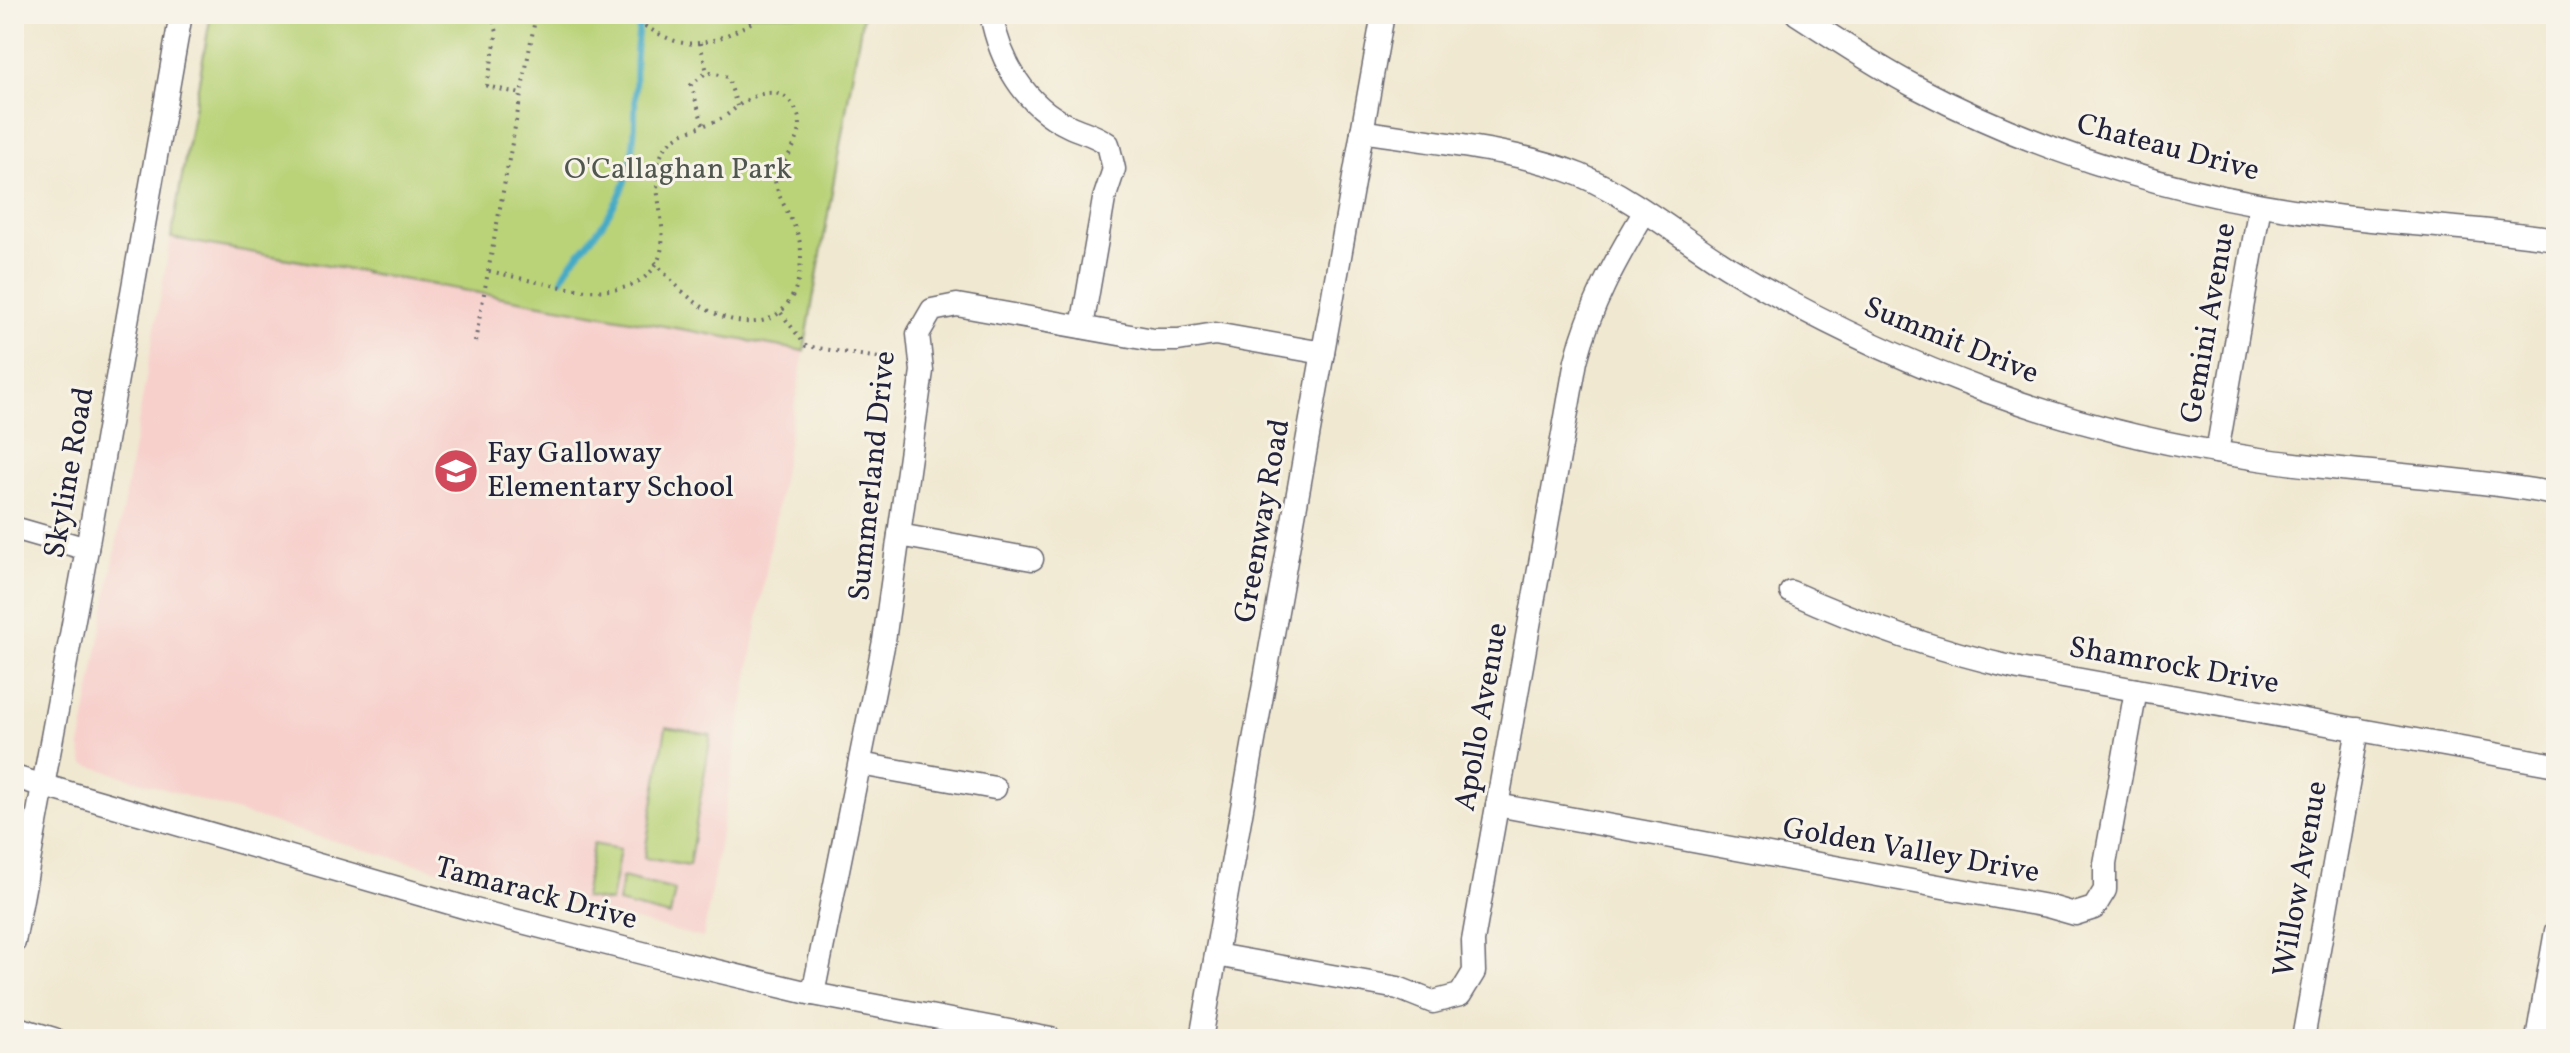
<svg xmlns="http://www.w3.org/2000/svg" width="2570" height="1053" font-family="Vollkorn,serif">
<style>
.built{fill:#f7d0cc}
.green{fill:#bad379;stroke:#6e7a5a;stroke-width:2}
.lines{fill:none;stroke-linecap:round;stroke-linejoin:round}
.stream{stroke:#45aac5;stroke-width:6}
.minor-casing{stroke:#6a676f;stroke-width:25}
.path{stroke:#6a676f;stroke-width:4;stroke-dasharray:2 6;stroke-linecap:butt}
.minor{stroke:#fff;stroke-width:22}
.labels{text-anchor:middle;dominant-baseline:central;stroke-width:6;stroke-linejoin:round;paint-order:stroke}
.street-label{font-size:30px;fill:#22223b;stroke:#f7f3e8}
.park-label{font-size:30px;fill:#50574e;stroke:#f7f3e8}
.poi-label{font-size:30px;fill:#22223b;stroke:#f7f3e8;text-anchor:start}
</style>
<rect width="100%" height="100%" fill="#f7f3e8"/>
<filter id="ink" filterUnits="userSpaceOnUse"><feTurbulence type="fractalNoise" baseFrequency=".0125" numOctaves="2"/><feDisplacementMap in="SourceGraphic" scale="16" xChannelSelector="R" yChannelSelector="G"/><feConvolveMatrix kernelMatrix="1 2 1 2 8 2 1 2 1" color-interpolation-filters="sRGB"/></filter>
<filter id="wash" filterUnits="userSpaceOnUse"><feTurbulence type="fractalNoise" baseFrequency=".006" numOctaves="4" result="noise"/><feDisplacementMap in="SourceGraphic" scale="32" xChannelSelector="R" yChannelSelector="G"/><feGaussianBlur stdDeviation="1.8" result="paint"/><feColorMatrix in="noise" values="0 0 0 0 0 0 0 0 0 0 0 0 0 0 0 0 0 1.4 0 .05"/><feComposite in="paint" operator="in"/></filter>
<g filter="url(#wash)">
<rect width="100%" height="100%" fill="#f0e8d0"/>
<path class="built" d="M171 238 804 351 703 938 497 886 316 836 84 764 80 748Z"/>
<g class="green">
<path d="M211 14H863L804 351 171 238Z"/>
<path d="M666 727 711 735 689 866 644 858Z"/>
<path d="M593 844 620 849 611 902 584 898Z"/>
<path d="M622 877 675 890 670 916 618 903Z"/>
</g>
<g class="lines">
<path class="stream" d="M562 279C568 263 580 253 591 239 605 222 621 197 627 175 643 122 628 67 642 14"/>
</g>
</g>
<g filter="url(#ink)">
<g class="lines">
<g class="minor-casing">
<g id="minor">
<path d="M991 14C1000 61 1024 105 1069 126 1084 133 1094 134 1108 144L1114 169 1104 199 1082 327"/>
<path d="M1797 14C1836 39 1875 66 1916 87 2041 153 2180 195 2320 214 2398 225 2478 227 2556 239"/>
<path d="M1362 131C1432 143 1514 148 1580 175 1634 198 1681 238 1731 269 1813 318 1899 359 1989 392 2076 424 2168 446 2259 459 2358 474 2458 476 2556 494"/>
<path d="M2217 452 2260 205"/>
<path d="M14 528 87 549"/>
<path d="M899 535 1032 559"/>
<path d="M1791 592C1865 626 1940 651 2019 669L2556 765"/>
<path d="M860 764 995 788"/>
<path d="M14 777 467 908 658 957 813 994 1051 1039"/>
<path d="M1497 805 2047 906 2075 914 2094 908 2105 890V864L2136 690"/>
<path d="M14 942 87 549 181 14"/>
<path d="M1216 955 1398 988 1433 1002 1460 995 1474 972 1473 941 1576 361C1590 306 1615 261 1644 213"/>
<path d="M813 994 884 641 922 371 918 334 932 310 957 305 1153 340H1178L1215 334 1323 353"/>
<path d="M14 1027 54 1039"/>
<path d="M1201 1039 1383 14"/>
<path d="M2303 1039 2358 729"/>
<path d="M2537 1039 2556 931"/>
</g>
</g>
<g class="path">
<path d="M491 14 497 32 487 86 521 94"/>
<path d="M624 14C641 23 658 35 675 41 706 51 740 29 766 14"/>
<path d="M700 43 707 72"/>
<path d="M703 124 691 85 707 72 728 77 737 106"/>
<path d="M489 271C528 279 603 303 638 282 691 250 637 186 666 147 681 128 705 128 724 117 733 111 740 103 749 99 763 91 782 89 792 104 814 133 784 154 775 181 780 207 802 227 801 256 800 310 768 337 716 314 692 304 671 281 655 262"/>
<path d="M781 313 806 346 897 361"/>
<path d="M475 342 536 14"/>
</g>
<use href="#minor" class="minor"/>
</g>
</g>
<defs>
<g id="school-disc" transform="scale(2.3)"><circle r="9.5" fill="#d1495b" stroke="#f7f3e8"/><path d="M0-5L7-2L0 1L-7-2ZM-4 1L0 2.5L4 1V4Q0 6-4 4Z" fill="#fff"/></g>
</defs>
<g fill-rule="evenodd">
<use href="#school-disc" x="456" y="471"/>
</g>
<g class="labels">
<g class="street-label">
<text transform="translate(2168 148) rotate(15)">Chateau Drive</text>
<text transform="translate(2209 323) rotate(-80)">Gemini Avenue</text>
<text transform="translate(1951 341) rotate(22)">Summit Drive</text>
<text transform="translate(70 473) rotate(-80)">Skyline Road</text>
<text transform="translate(873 476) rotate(-84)">Summerland Drive</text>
<text transform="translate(1263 521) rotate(-80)">Greenway Road</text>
<text transform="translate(2174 666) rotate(10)">Shamrock Drive</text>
<text transform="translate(1482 717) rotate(-80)">Apollo Avenue</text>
<text transform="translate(1911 851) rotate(10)">Golden Valley Drive</text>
<text transform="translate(2301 879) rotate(-80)">Willow Avenue</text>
<text transform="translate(536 894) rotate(15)">Tamarack Drive</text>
</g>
<g class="park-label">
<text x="678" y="170">O'Callaghan Park</text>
</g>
<g class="poi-label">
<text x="487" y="454">Fay Galloway<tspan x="487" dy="34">Elementary School</tspan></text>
</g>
</g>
<rect width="2570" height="1053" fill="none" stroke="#f7f3e8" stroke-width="48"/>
</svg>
